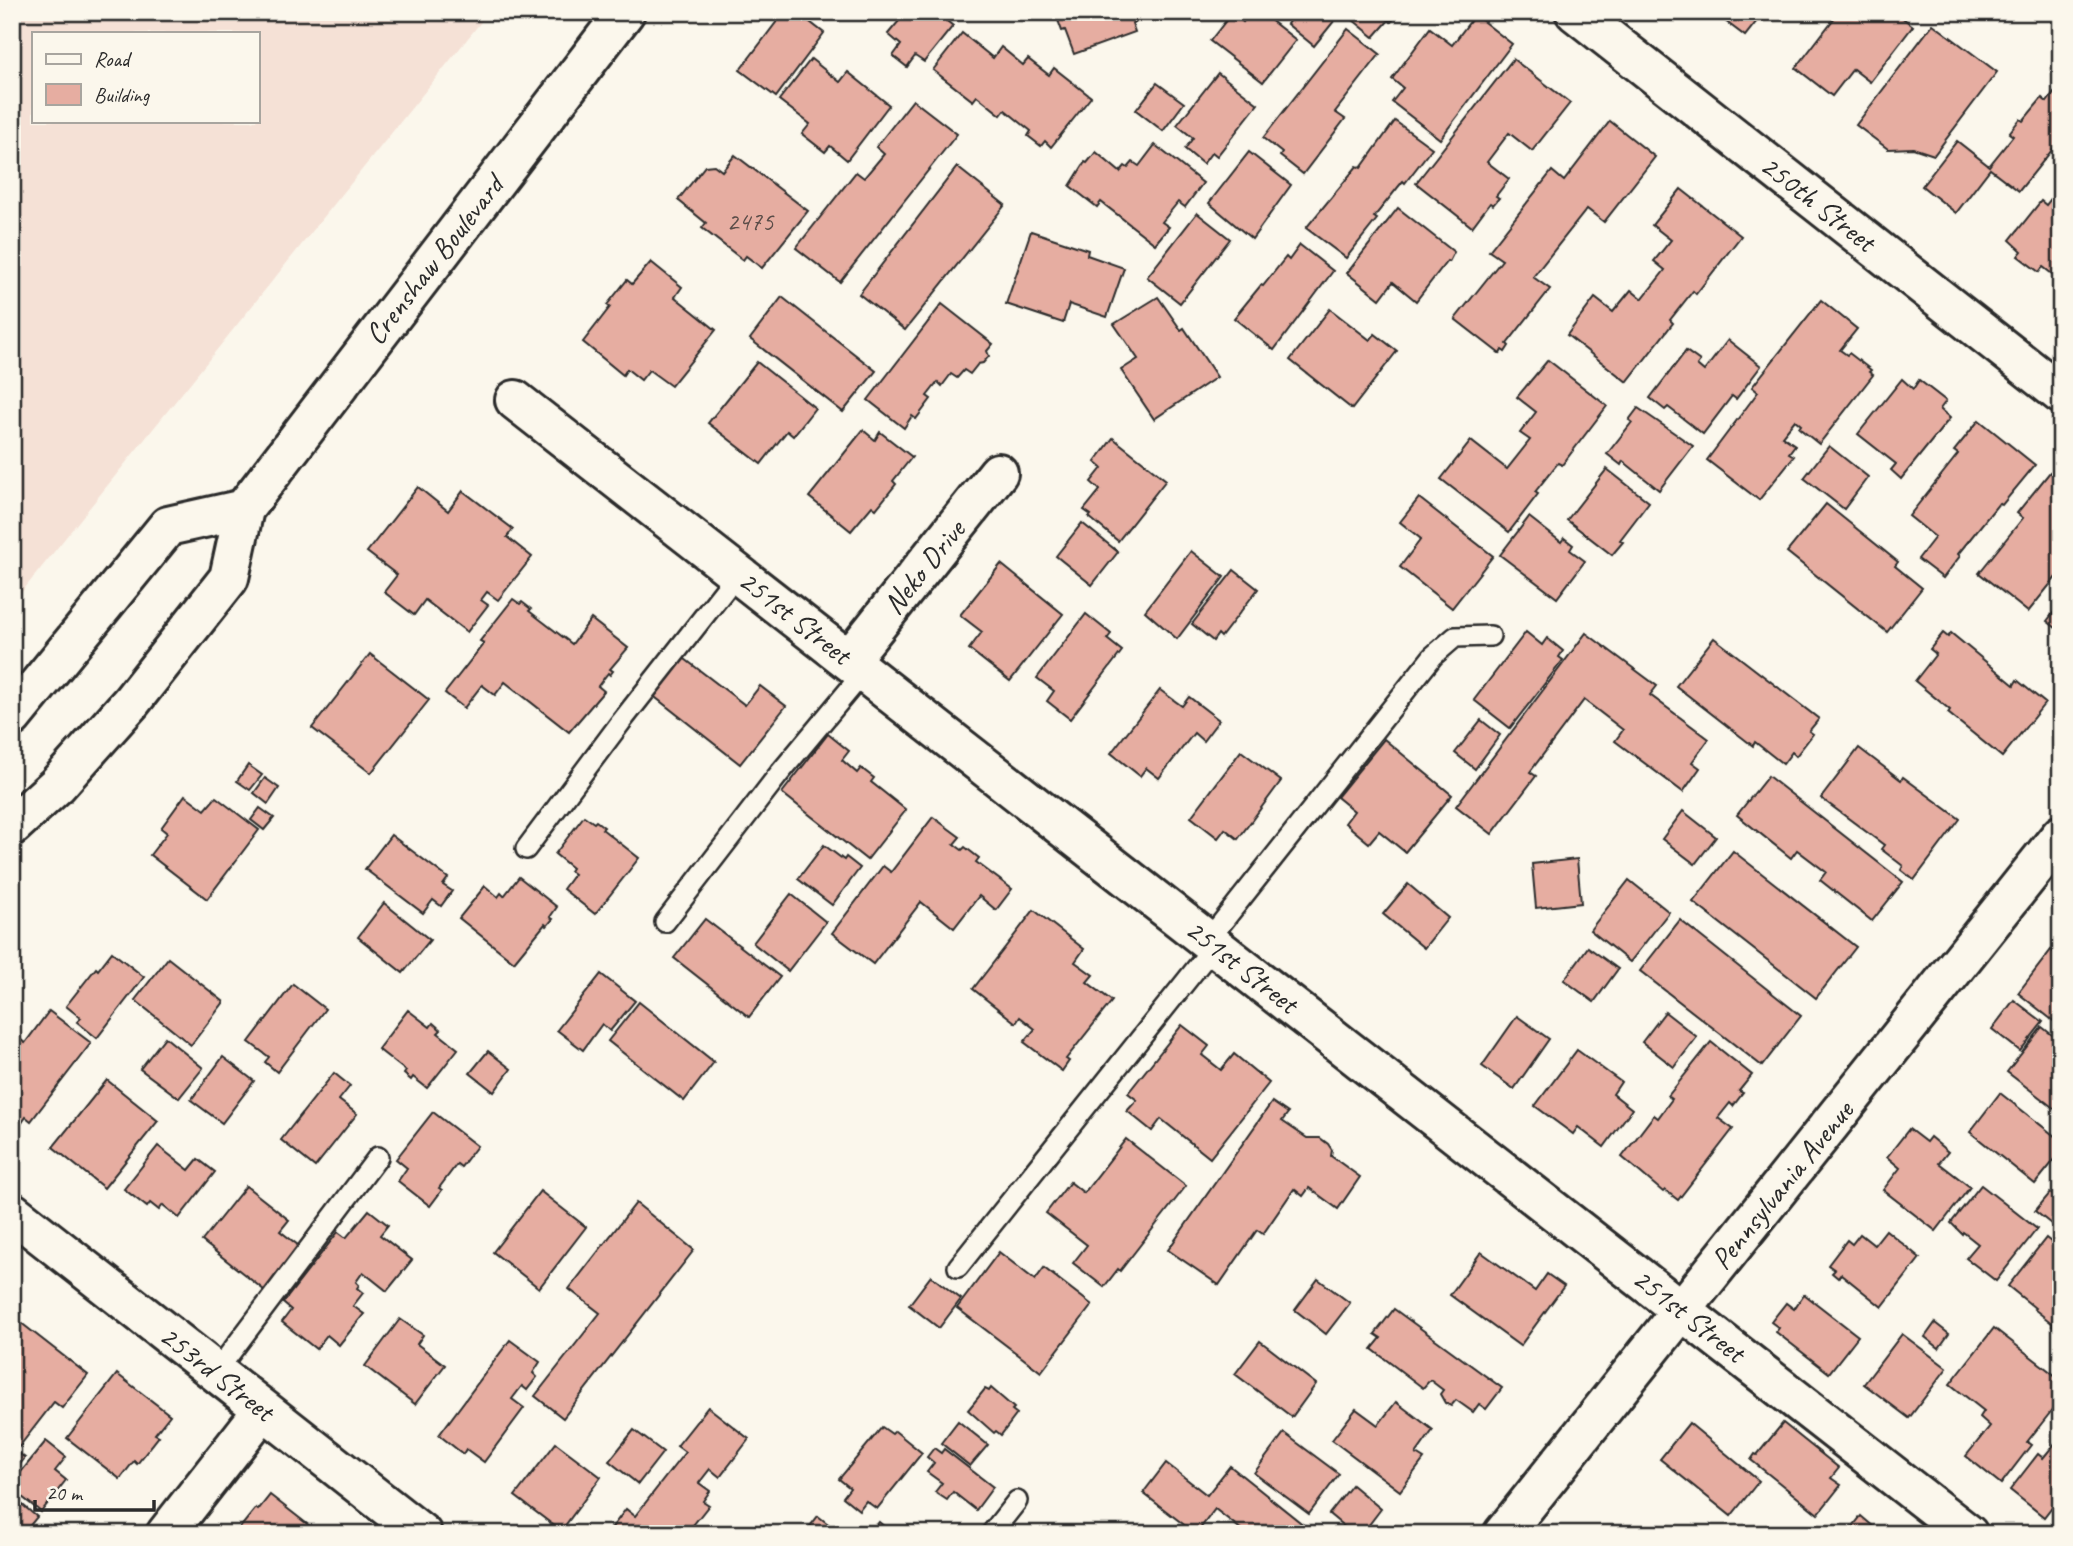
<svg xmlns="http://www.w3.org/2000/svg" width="2073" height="1546" font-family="Caveat,sans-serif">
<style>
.built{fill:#f5e1d6;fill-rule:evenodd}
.building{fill:#e6ada1;stroke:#2b2b2b;stroke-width:2}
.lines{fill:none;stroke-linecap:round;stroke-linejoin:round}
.service-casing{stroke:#2b2b2b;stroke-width:24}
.minor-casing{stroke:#2b2b2b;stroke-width:44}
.tertiary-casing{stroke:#2b2b2b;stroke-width:44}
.primary-casing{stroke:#2b2b2b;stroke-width:44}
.service{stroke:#fbf7ec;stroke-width:19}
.minor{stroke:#fbf7ec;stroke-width:38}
.tertiary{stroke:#fbf7ec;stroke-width:38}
.primary{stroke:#fbf7ec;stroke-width:38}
.labels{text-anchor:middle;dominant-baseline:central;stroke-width:5;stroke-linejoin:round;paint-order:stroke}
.number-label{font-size:26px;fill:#5a4c48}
.street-label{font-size:30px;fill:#2b2b2b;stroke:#fbf7ec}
</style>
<rect width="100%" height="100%" fill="#fbf7ec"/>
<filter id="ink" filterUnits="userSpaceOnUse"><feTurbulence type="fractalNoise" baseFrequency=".0143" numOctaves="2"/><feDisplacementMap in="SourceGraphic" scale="14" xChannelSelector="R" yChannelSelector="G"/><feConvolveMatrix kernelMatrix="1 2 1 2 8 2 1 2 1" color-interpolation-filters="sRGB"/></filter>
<g filter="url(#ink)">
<path class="built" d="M12 12H489L12 604ZM33 33H257V121H33Z"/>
<g class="building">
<path d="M784 12H797L824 33 776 97 740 70Z"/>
<path d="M887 12H936L953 26 924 62 915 56 907 67 893 56 901 45 888 34 899 21Z"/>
<path d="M1055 12H1155V15L1132 23 1135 32 1074 54 1065 30 1062 31Z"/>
<path d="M1251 12H1260L1296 40 1263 82 1210 41 1232 13 1243 22Z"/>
<path d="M1296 12H1325L1335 20 1314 46 1287 24Z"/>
<path d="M1360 12H1400L1391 22 1389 20 1374 37 1353 20Z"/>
<path d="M1720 12H1785L1780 19 1772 13 1766 20 1761 16 1745 36 1717 15Z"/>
<path d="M1839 12H1895L1913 26 1870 82 1853 69 1832 96 1796 68Z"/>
<path d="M1475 15 1512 44 1440 139 1392 102 1403 88 1392 79 1430 28 1452 45Z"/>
<path d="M1933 24 1997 72 1934 155 1913 148 1888 149 1856 125Z"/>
<path d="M1348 29 1380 54 1335 112 1345 119 1303 174 1280 156 1282 153 1263 138Z"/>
<path d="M962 33 993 58 1001 47 1023 65 1028 59 1049 75 1054 68 1091 97 1051 147 1045 141 1041 146 1028 136 1031 131 1005 110 1001 115 977 96 973 101 933 70Z"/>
<path d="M811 59 840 82 848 72 889 105 847 160 830 146 825 152 802 134 810 124 779 100Z"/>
<path d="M1513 59 1570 103 1532 151 1509 133 1487 162 1509 179 1496 196 1499 198 1493 205 1490 203 1472 227 1416 183Z"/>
<path d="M1218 73 1258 104 1217 156 1212 152 1203 164 1185 149 1193 138 1177 125Z"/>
<path d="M1157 83 1184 103 1163 131 1136 110Z"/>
<path d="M2058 88 2061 91V139L2019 191 1990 169 1956 213 1922 186 1957 141 1989 166 2013 136 2009 133 2020 119 2023 121 2042 98 2047 102Z"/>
<path d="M913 100 957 134 840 282 796 248 856 172 864 178 884 154 876 147Z"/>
<path d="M1395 121 1432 148 1405 183 1403 181 1374 217 1377 219 1346 258 1306 228 1357 166 1361 168Z"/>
<path d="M1610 121 1655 157 1604 222 1587 209 1533 277 1550 289 1507 344 1509 346 1505 352 1502 350 1500 354 1455 319 1502 260 1489 251 1552 171 1564 181Z"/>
<path d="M1155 145 1203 183 1185 207 1178 202 1162 222 1169 227 1155 244 1101 202 1097 207 1070 186 1085 162 1087 163 1096 152 1120 172 1125 166 1128 168 1133 162 1139 166Z"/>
<path d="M1249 152 1291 185 1252 239 1209 203Z"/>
<path d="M735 155 808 211 762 268 746 256 743 260 702 228 706 223 678 200 705 166 714 165 722 171Z"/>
<path d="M957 167 1005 205 905 330 859 294Z"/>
<path d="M2061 186V281L2043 267 2039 272 2018 256 2022 251 2010 240 2041 201 2046 205Z"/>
<path d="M1681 189 1741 236 1696 294 1693 291 1670 320 1673 323 1627 382 1567 335 1595 298 1613 312 1631 290 1642 299 1665 270 1654 261 1671 240 1652 225Z"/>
<path d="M1398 208 1454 252 1449 262 1447 261 1416 301 1393 282 1380 299 1347 273Z"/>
<path d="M1197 213 1230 239 1180 303 1147 277Z"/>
<path d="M1031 231 1088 250 1087 255 1124 268 1107 317 1069 304 1063 323 1006 304Z"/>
<path d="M1300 245 1333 271 1274 350 1234 318 1261 285 1263 286 1286 257 1289 260Z"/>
<path d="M651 262 682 287 675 297 716 330 671 386 649 370 641 380 627 369 623 375 583 342 610 307 607 305 627 280 632 284Z"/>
<path d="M782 297 876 371 843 412 750 339Z"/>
<path d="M1158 297 1181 330 1184 328 1217 377 1154 419 1121 370 1138 359 1114 324Z"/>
<path d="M1821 300 1857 329 1840 350 1847 355 1849 353 1871 370 1869 372 1873 375 1819 444 1799 428 1801 425 1795 420 1782 436 1795 445 1789 453 1794 456 1759 500 1707 460 1758 392 1752 387Z"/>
<path d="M942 304 993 344 987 351 989 356 983 363 978 364 970 374 964 370 957 378 951 374 942 386 938 382 927 396 931 399 916 419 912 416 904 428 868 400Z"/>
<path d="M1330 309 1370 340 1375 334 1397 351 1352 409 1290 360Z"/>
<path d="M1728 340 1761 366 1736 399 1732 396 1703 434 1668 407 1665 410 1650 398 1686 351 1700 361 1697 365 1704 371Z"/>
<path d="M1548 360 1607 406 1562 465 1558 463 1535 492 1538 494 1509 532 1441 479 1471 441 1507 469 1530 440 1520 433 1536 412 1517 397Z"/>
<path d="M757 362 815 408 793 436 787 431 761 464 708 423Z"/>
<path d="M1902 379 1913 389 1919 380 1946 401 1940 409 1950 418 1901 479 1891 470 1896 464 1858 434Z"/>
<path d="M1638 408 1693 446 1659 490 1623 461 1621 465 1607 454 1632 422 1629 420Z"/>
<path d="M1979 420 2035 465 2002 505 1999 503 1958 554 1960 556 1943 578 1918 559 1935 537 1909 516 1958 454 1954 451Z"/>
<path d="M863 430 875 440 880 432 912 457 893 481 896 484 876 509 872 506 851 531 809 497Z"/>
<path d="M1113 438 1166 480 1118 541 1089 517 1091 515 1084 510 1100 490 1091 482 1102 468 1095 462Z"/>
<path d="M1829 446 1868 477 1844 509 1804 478Z"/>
<path d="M1607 469 1649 502 1620 540 1623 542 1612 555 1567 520Z"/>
<path d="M2050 472 2061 481V571L2028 612 1979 573 2023 518 2017 513Z"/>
<path d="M418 487 448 511 463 491 513 529 507 537 532 557 498 600 487 592 481 600 488 605 467 632 425 600 414 615 384 592 397 575 367 552Z"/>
<path d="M1419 498 1493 556 1452 608 1400 567 1421 539 1400 522Z"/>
<path d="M1826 504 1898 562 1895 566 1922 588 1887 632 1787 552Z"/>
<path d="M1529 517 1561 542 1564 538 1573 545 1570 550 1585 561 1557 598 1500 555Z"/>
<path d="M1082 523 1118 552 1092 585 1056 556Z"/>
<path d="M1191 551 1224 577 1177 639 1145 611Z"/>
<path d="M1001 564 1063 614 1010 681 969 649 982 632 960 615Z"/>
<path d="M1234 570 1258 589 1221 637 1218 634 1213 641 1192 624Z"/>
<path d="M513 599 520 604 522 602 531 609 529 611 572 644 591 619 628 648 610 669 613 671 610 675 608 673 598 686 604 691 569 732 505 682 495 695 482 685 464 708 445 693 484 643 480 641Z"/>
<path d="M2061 603V632L2047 621Z"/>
<path d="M1086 614 1111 634 1107 639 1122 651 1070 719 1047 701 1054 691 1037 678Z"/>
<path d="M1526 632 1542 645 1547 638 1563 651 1559 657 1563 660 1510 728 1474 700Z"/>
<path d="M1586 633 1657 686 1650 695 1709 739 1692 762 1700 768 1683 792 1615 741 1623 730 1584 700 1530 772 1536 776 1492 834 1456 806Z"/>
<path d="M1943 633 1948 637 1951 633 2014 685 2017 680 2045 703 2002 757 1948 713 1950 710 1915 681 1936 654 1930 649Z"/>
<path d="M1714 638 1819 719 1809 731 1813 734 1796 756 1792 752 1783 764 1755 742 1753 746 1676 686Z"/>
<path d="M370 654 429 700 371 773 312 728Z"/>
<path d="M681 656 745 705 760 686 786 706 740 764 651 694Z"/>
<path d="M1160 690 1182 706 1189 697 1219 720 1203 741 1194 733 1159 778 1146 768 1140 776 1111 753Z"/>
<path d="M1481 720 1500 735 1475 769 1455 753Z"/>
<path d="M828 734 849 751 842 760 857 773 861 768 874 778 871 782 906 810 867 860 782 793Z"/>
<path d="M1384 739 1452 795 1405 852 1379 831 1369 843 1345 823 1354 811 1337 797Z"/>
<path d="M1859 748 1901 780 1903 777 1960 819 1914 880 1901 870 1903 866 1881 849 1884 845 1821 798Z"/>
<path d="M1241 751 1281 781 1238 839 1225 829 1218 838 1191 817Z"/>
<path d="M248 765 262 775 250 790 237 781Z"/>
<path d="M1768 776 1903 882 1872 921 1820 880 1826 872 1797 850 1791 858 1737 815Z"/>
<path d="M265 778 279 788 268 804 254 793Z"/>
<path d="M185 795 205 810 216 797 259 830 207 899 150 855 167 833 161 828Z"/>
<path d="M260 808 274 818 264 830 251 820Z"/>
<path d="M1683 811 1716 837 1695 864 1662 839Z"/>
<path d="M584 816 594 823 596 821 604 827 602 829 639 858 595 914 563 889 574 874 570 871 572 868 555 854Z"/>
<path d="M933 817 960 837 954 844 962 850 965 847 979 858 976 862 1012 889 996 910 979 896 954 928 921 902 873 964 832 933 883 866 891 872Z"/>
<path d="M391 835 448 878 443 885 452 891 441 906 433 900 423 913 365 869Z"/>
<path d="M824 845 844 860 846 857 860 868 832 905 798 879Z"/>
<path d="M1733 851 1856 947 1816 998 1693 902Z"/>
<path d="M1577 859 1581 903 1536 908 1532 864Z"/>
<path d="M519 877 557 907 550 917 553 919 547 926 545 924 514 962 459 918 485 886 498 897 501 893 504 896Z"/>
<path d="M1629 880 1669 912 1630 962 1590 930Z"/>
<path d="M1408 884 1448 918 1424 948 1383 914Z"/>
<path d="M791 894 826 922 788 971 753 943Z"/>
<path d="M384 903 430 940 403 973 358 937Z"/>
<path d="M1034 910 1084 949 1075 962 1093 975 1087 982 1112 1001 1066 1059 1069 1061 1062 1071 1024 1042 1035 1029 1020 1017 1016 1023 973 989Z"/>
<path d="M705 919 780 977 749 1017 674 958Z"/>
<path d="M1680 920 1801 1016 1762 1066 1640 971Z"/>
<path d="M1588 947 1618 969 1594 1002 1564 980Z"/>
<path d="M2051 950 2061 958V1027L2018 993Z"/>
<path d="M112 952 144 977 97 1038 77 1022 81 1018 66 1006 96 968 98 970Z"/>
<path d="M168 958 224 1002 191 1045 135 1000Z"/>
<path d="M601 974 635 1001 610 1031 602 1024 583 1050 557 1030Z"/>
<path d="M293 984 325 1009 277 1072 265 1062 269 1057 249 1042Z"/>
<path d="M2014 1000 2043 1022 2020 1051 1992 1029Z"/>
<path d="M639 1002 714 1062 684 1101 608 1041Z"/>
<path d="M408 1010 430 1027 433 1023 441 1030 438 1033 458 1049 427 1088 413 1077 411 1080 404 1074 406 1071 378 1049Z"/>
<path d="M49 1011 91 1043 31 1121 26 1117 21 1124 12 1117V1033L25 1043Z"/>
<path d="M1665 1012 1697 1037 1674 1067 1642 1042Z"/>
<path d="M1517 1016 1549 1039 1514 1089 1482 1066Z"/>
<path d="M1182 1025 1209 1046 1202 1055 1221 1070 1234 1054 1269 1083 1210 1158 1161 1119 1152 1131 1127 1111 1137 1100 1128 1093Z"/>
<path d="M2042 1027 2061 1042 2060 1113 2007 1072Z"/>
<path d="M165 1037 203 1068 179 1098 140 1069Z"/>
<path d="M1711 1042 1752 1075 1739 1091 1743 1093 1733 1106 1730 1103 1718 1118 1733 1129 1678 1200 1665 1190 1663 1192 1622 1157 1654 1115 1658 1118 1672 1099 1668 1096Z"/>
<path d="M1577 1050 1621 1082 1613 1094 1632 1109 1604 1147 1578 1127 1573 1134 1535 1106Z"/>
<path d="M488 1051 511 1069 494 1092 470 1073Z"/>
<path d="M223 1057 254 1081 222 1123 191 1100Z"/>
<path d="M334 1073 350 1086 339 1100 357 1114 315 1167 281 1140Z"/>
<path d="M107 1080 158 1121 104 1188 53 1147Z"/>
<path d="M2000 1093 2061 1141V1152L2035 1184 1970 1132Z"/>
<path d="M1272 1102 1288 1113 1282 1121 1307 1138H1320L1328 1144 1332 1150 1331 1156 1360 1177 1338 1209 1309 1188 1303 1196 1294 1189 1263 1234 1257 1230 1219 1285 1168 1250Z"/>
<path d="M433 1112 477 1146 461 1167 457 1164 439 1188 442 1190 430 1206 398 1181 407 1168 396 1159Z"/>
<path d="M1909 1129 1926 1142 1930 1137 1948 1152 1939 1163 1970 1187 1936 1231 1883 1190 1900 1168 1887 1157Z"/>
<path d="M1126 1139 1186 1186 1120 1271 1118 1269 1104 1287 1073 1263 1087 1245 1046 1213 1070 1182 1084 1193Z"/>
<path d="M158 1146 189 1170 198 1159 215 1172 179 1218 163 1205 159 1210 150 1203 147 1207 124 1189Z"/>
<path d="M1981 1185 2037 1229 1996 1281 1966 1258 1978 1244 1963 1232 1962 1234 1951 1223Z"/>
<path d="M246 1186 289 1220 280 1231 303 1249 269 1294 202 1241Z"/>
<path d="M540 1191 586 1227 539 1288 493 1252Z"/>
<path d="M2050 1193 2061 1201V1232L2035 1211Z"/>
<path d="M636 1203 694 1250 563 1418 535 1396 600 1313 569 1289Z"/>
<path d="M369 1210 388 1225 380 1235 412 1260 387 1291 363 1272 356 1282 359 1285 357 1288 363 1293 353 1306 364 1314 339 1345 327 1335 316 1349 282 1322 291 1310 283 1303 338 1232 346 1238Z"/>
<path d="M1886 1230 1920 1258 1882 1307 1841 1274 1838 1278 1832 1273 1835 1270 1828 1265 1847 1240 1852 1244 1860 1234 1874 1245Z"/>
<path d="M2046 1238 2061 1250V1333L2052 1326 2053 1324 2034 1309 2035 1308 2008 1286Z"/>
<path d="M999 1252 1035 1280 1044 1268 1092 1305 1041 1372 957 1308Z"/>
<path d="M1481 1252 1535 1291 1547 1274 1564 1286 1520 1346 1450 1295Z"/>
<path d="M931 1276 961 1299 939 1328 909 1305Z"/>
<path d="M1318 1279 1350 1303 1326 1334 1295 1310Z"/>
<path d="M1804 1294 1858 1336 1829 1373 1776 1332 1779 1328 1771 1322 1786 1303 1794 1309Z"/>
<path d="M1394 1309 1502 1388 1486 1409 1479 1404 1473 1412 1456 1400 1451 1406 1445 1403 1440 1394 1443 1390 1430 1380 1423 1388 1372 1349 1381 1338 1375 1334Z"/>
<path d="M400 1319 423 1335 417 1344 445 1365 415 1404 365 1366Z"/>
<path d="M20 1322 88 1375 62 1408 54 1402 19 1447 12 1442V1332Z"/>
<path d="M1935 1323 1949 1334 1939 1348 1925 1337Z"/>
<path d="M1994 1328 2061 1380V1399L2027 1442 2031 1445 2001 1484 1966 1456 1990 1426 1980 1417 1984 1411 1950 1384Z"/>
<path d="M1902 1334 1947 1368 1909 1418 1864 1384Z"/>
<path d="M510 1340 540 1362 533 1373 537 1377 527 1390 522 1386 512 1399 524 1408 484 1462 466 1449 463 1454 439 1435Z"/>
<path d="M1260 1341 1316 1384 1292 1417 1235 1374Z"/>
<path d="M117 1374 170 1415 155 1434 159 1436 137 1464 134 1461 120 1479 67 1438Z"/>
<path d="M991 1388 1014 1408 1012 1410 1017 1414 1001 1435 996 1431 994 1433 968 1410 985 1389 989 1391Z"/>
<path d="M1396 1402 1433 1430 1416 1454 1424 1459 1400 1491 1332 1440 1356 1409 1378 1425Z"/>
<path d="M708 1407 749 1439 720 1477 710 1469 699 1483 710 1491 703 1501 709 1505 686 1534H607L626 1509 635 1516 685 1452 677 1446Z"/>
<path d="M958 1421 988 1445 970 1466 941 1443Z"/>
<path d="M1689 1423 1759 1481 1731 1516 1660 1459Z"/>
<path d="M1783 1423 1839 1468 1831 1478 1841 1485 1818 1514 1751 1460 1755 1454 1757 1455Z"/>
<path d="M882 1427 892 1434 895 1431 922 1453 877 1509 866 1501 859 1510 843 1497 850 1488 839 1479Z"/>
<path d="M634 1430 663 1452 638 1484 609 1461Z"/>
<path d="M1284 1433 1339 1474 1309 1514 1254 1473Z"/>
<path d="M2061 1436V1495L2044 1517 2010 1490 2038 1454 2043 1458Z"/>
<path d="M46 1441 66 1457 55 1471 66 1480 41 1512 12 1489V1483Z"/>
<path d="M556 1443 601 1477 561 1531 515 1496Z"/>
<path d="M12 1448 25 1458 12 1474Z"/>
<path d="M934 1448 941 1453 944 1449 993 1487 976 1510 953 1492 947 1500 935 1492 942 1483 927 1472 934 1463 927 1457Z"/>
<path d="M1166 1463 1207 1495 1230 1466 1315 1534H1247L1215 1509 1196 1534 1143 1493Z"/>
<path d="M1352 1485 1381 1509 1362 1534H1353L1329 1514Z"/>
<path d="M270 1495 320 1534H235L256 1508 258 1510Z"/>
<path d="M12 1496 37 1517 23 1534H12Z"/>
<path d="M818 1516 841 1534H804Z"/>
<path d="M1861 1516 1882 1534H1847Z"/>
<path d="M879 1522 893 1534H870Z"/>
</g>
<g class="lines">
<g class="service-casing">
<g id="service">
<path d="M526 849 621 722 738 573"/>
<path d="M665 922 779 774 864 672"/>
<path d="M1209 939 1433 656 1455 637 1490 636"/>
<path d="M958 1267 1215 945"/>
<path d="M216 1372 378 1157"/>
<path d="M991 1534 1017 1501"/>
</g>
</g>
<g class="minor-casing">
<g id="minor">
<path d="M1575 12 2061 394"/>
<path d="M515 400 1968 1534"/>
<path d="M849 660 998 473"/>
<path d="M12 1212 422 1534"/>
<path d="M166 1534 263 1410"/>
</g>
</g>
<g class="tertiary-casing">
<path id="tertiary" d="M1503 1534 2061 835"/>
</g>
<g class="primary-casing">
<g id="primary">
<path d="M12 717 168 526 244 509"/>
<path d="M12 826 57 785 131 702 229 578 244 509 625 12"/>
</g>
</g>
<use href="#service" class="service"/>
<use href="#minor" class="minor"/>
<use href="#tertiary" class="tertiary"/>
<use href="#primary" class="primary"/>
</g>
</g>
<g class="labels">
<g class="number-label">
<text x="750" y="221">2475</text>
</g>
<g class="street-label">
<text transform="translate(1818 203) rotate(38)">250th Street</text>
<text transform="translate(434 260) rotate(-52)">Crenshaw Boulevard</text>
<text transform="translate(924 567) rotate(-51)">Neko Drive</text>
<text transform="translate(795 617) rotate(38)">251st Street</text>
<text transform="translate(1242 966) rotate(38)">251st Street</text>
<text transform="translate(1782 1185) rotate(-51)">Pennsylvania Avenue</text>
<text transform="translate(1689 1315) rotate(38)">251st Street</text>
<text transform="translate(217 1373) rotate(38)">253rd Street</text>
</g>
</g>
<rect width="2073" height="1546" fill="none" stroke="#fbf7ec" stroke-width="42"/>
<rect x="21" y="21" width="2031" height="1504" fill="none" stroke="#2b2b2b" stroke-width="2.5" filter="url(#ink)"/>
<rect x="32" y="32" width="228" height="91" fill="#fbf7ec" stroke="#a8a59f" stroke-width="2"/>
<rect x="46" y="54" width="35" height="10" fill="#fbf7ec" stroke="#a8a59f" stroke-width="2"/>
<text x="94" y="66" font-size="21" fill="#2b2b2b">Road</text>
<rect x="46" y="84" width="35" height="21" fill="#e6ada1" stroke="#a8a59f" stroke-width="2"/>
<text x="94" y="102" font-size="21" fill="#2b2b2b">Building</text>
<path d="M35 1500v10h119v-10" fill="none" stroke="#2b2b2b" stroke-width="3.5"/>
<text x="46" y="1500" font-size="21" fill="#2b2b2b" stroke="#fbf7ec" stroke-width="5" paint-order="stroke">20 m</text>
</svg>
